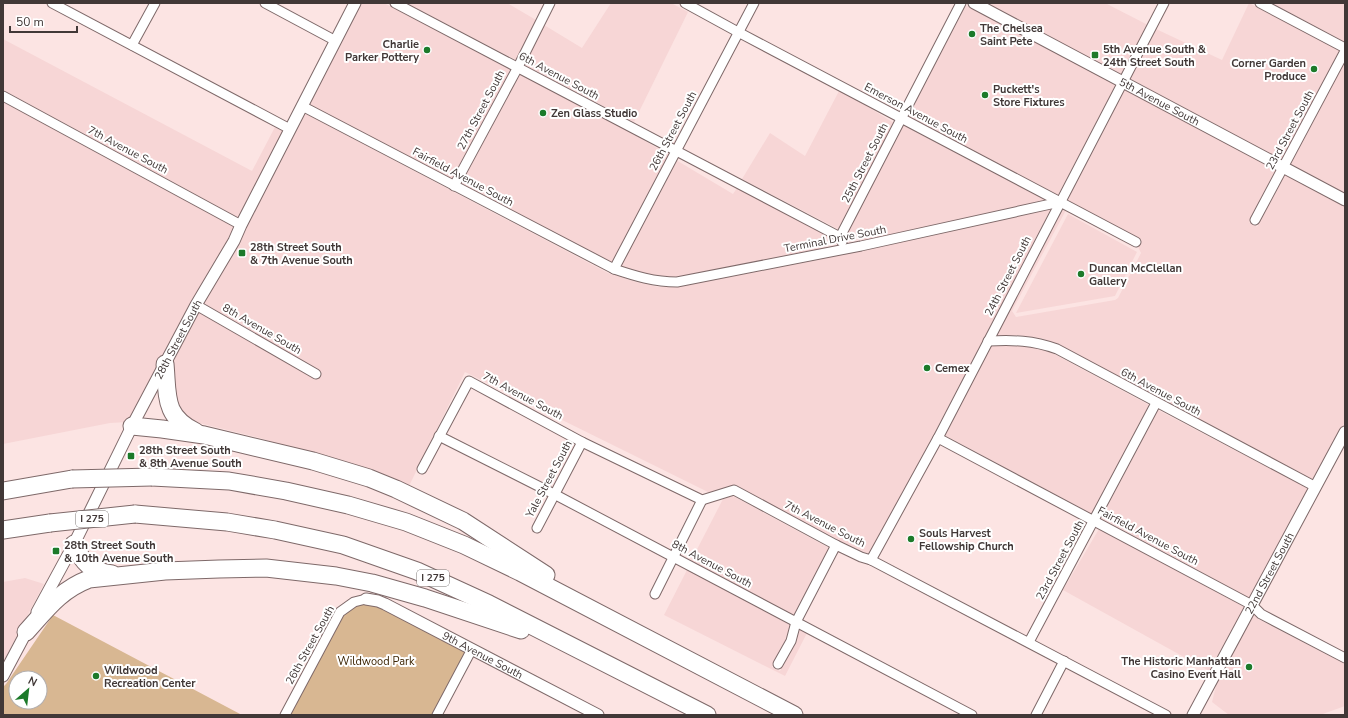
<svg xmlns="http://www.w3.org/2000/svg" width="1348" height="718" font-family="'Nunito Sans',sans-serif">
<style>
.built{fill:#f7d6d6}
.green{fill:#d8b792;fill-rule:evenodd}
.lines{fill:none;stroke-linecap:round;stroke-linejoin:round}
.minor-casing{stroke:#7e6969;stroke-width:11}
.tertiary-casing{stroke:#7e6969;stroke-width:13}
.motorway-casing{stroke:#7e6969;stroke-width:19}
.minor{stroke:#fff;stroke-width:9}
.tertiary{stroke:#fff;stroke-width:11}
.motorway{stroke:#fff;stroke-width:17}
.motorway-bridge-casing{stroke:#7e6969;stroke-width:19;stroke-linecap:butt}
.motorway-bridge{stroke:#fff;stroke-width:17}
.poi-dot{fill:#1c7a2a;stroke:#fff;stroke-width:1.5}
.labels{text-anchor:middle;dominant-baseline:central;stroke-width:4;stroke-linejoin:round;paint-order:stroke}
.shield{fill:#fff;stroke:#7a7473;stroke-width:1}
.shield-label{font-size:10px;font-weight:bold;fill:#413837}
.poi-label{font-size:11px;font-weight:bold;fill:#413837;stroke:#fff;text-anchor:start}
.street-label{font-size:11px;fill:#413837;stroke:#fff}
.park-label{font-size:11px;fill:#3d2504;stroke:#fff}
</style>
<rect width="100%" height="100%" fill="#fce4e3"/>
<g class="built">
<path d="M361 3H384L511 70 452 179 308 104Z"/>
<path d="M406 3H507L536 20 516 60Z"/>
<path d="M611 3H671L688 12 634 122 524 65 544 25 582 48Z"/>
<path d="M985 3H1105L1148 25 1121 75Z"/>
<path d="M1249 3 1340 51 1282 160 1130 79 1156 29 1222 60Z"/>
<path d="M1271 3H1345V42Z"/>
<path d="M966 5 1117 84 1058 195 908 116Z"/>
<path d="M3 39 252 171 275 127 284 132 239 218 3 90Z"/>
<path d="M1345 60V194L1290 165Z"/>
<path d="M519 74 630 132 669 155 612 263 460 183Z"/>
<path d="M1125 89 1277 170 1249 222 1257 227 1285 174 1345 206V422L1314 480 1059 345 1041 338 1016 335 996 336 1062 209 1066 211 1065 212 1012 311 1016 317 1115 300 1118 298 1141 253 1138 247 1142 240 1066 200Z"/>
<path d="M839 91 865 105 894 123 838 229 742 179 770 133 805 156Z"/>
<path d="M3 102 234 227 229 239 128 422 110 423 3 444Z"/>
<path d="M304 113 608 273 636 282 658 287H677L828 258 832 256 841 242 862 251 1051 209 933 436 869 554 838 541 737 486 733 485 710 493 465 372 408 488 260 438 195 422H189L178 413 169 365 198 312 317 380 322 372 203 303Z"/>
<path d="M903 125 1045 200 862 241 847 233Z"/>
<path d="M676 160 733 194 737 188 833 238 826 248 677 277H660L639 272 621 266Z"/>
<path d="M1068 214 1137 252 1115 296 1016 313Z"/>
<path d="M1014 345 1038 348 1054 354 1149 405 1092 514 944 435 991 346Z"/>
<path d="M1158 410 1309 489 1251 599 1101 518Z"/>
<path d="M733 496 829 548 794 615 691 561 723 499Z"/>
<path d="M1099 529 1246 608 1211 672 1063 590Z"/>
<path d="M687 570 790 625 786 640 772 667 780 671 795 644 799 629 807 633 785 676 664 615Z"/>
<path d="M25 578 44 584 3 662V582Z"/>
<path d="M1253 614 1258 619 1345 664V706L1320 715H1229L1212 702 1218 678Z"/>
</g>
<g class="green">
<path d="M366 599 472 649 437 715H284L337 616Z"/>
<path d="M53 615 242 715H3V687L6 684ZM16 678H40V702H16Z"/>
</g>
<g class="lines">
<g class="minor-casing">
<g id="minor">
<path d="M52 3 290 129"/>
<path d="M265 3 336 41"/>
<path d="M395 3 840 237"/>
<path d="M685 3 738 32 1136 242"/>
<path d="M1260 3 1345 48"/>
<path d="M132 45 155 3"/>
<path d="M3 96 241 225"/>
<path d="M302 106 614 269C635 276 654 282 677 282L861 246 1060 202"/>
<path d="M454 186 518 67 550 3"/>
<path d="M1255 220 1345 51"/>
<path d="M842 242 840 237 961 3"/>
<path d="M614 269 754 3"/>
<path d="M196 305 316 374"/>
<path d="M988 341C1014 340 1032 340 1057 349L1316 487"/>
<path d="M439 436 554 494 972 715"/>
<path d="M938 438 1252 605 1261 614 1345 658"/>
<path d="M422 469 469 381 582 442 702 500 734 490 836 545 861 557 871 560 1166 715"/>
<path d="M537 528 582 442"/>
<path d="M871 560 938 438 1164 3"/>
<path d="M655 594 702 500"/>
<path d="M1029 642 1156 403"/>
<path d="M778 664 791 641 796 622 836 545"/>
<path d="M285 715 340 612 354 602 366 599"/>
<path d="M437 715 472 649"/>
<path d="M1036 715 1064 661"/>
</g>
</g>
<g class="tertiary-casing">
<g id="tertiary">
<path id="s1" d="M974 3 1345 200"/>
<path id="s2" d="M366 599 378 601 385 604 598 715"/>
<path id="s3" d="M37 612 74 544 132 426 196 305 234 241 241 225 355 3"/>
<path d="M3 676 29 627"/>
<path id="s4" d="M1193 715 1345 432"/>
</g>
</g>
<g class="motorway-casing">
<g id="motorway">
<path d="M165 364C168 396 163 416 196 432"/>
<path d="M132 426 162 429 204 435 313 461 369 478 396 489 463 521 546 575"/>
<path d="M152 477 229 481 286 491 348 505 406 522 464 545 520 572 794 715"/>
<path d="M3 491 72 479"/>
<path d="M135 514 227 522 275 530 343 545 417 571 489 604 707 715"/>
<path d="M3 530 50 523"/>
<path d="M74 544C83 563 90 571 112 574"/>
<path d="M26 632C46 610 60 590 89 579L165 571 219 569 266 568 336 576 372 583 425 598 521 630"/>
</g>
</g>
<use href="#minor" class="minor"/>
<use href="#tertiary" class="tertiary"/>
<use href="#motorway" class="motorway"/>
<g class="motorway-bridge-casing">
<g id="motorway-bridge">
<path d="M72 479 152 477"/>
<path d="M50 523 135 514"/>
</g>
</g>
<use href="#motorway-bridge" class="motorway-bridge"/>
</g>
<g class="poi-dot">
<circle cx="972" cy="34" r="4"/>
<circle cx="427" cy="50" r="4"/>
<rect x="1091" y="51" width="8" height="8" rx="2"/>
<circle cx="1314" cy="69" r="4"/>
<circle cx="985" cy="95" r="4"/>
<circle cx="543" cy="113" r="4"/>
<rect x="238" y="249" width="8" height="8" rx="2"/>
<circle cx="1081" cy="274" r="4"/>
<circle cx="927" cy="368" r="4"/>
<rect x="127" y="452" width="8" height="8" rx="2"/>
<circle cx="911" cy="539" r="4"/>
<rect x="52" y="547" width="8" height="8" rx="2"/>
<circle cx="1249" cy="667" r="4"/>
<circle cx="96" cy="676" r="4"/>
</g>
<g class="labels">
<g class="shield">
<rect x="76" y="511" width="32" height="16" rx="3"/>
<rect x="417" y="570" width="32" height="16" rx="3"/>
</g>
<g class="shield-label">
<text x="92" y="519">I 275</text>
<text x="433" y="578">I 275</text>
</g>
<g class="poi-label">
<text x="980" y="28">The Chelsea<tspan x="980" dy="13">Saint Pete</tspan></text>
<text x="419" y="44" text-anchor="end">Charlie<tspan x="419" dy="13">Parker Pottery</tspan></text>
<text x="1103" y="49">5th Avenue South &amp;<tspan x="1103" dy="13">24th Street South</tspan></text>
<text x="1306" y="63" text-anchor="end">Corner Garden<tspan x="1306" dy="13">Produce</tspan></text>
<text x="993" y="89">Puckett's<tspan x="993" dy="13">Store Fixtures</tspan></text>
<text x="551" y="113">Zen Glass Studio</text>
<text x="250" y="247">28th Street South<tspan x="250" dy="13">&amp; 7th Avenue South</tspan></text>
<text x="1089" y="268">Duncan McClellan<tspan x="1089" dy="13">Gallery</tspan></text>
<text x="935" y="368">Cemex</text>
<text x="139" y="450">28th Street South<tspan x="139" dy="13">&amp; 8th Avenue South</tspan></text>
<text x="919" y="533">Souls Harvest<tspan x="919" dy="13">Fellowship Church</tspan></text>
<text x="64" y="545">28th Street South<tspan x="64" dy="13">&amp; 10th Avenue South</tspan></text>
<text x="1241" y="661" text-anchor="end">The Historic Manhattan<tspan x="1241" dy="13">Casino Event Hall</tspan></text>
<text x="104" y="670">Wildwood<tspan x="104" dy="13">Recreation Center</tspan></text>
</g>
<g class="street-label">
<text transform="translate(559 76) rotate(28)">6th Avenue South</text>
<text stroke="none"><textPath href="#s1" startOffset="210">5th Avenue South</textPath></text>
<text transform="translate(481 110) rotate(-62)">27th Street South</text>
<text transform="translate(916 113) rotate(28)">Emerson Avenue South</text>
<text transform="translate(1290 130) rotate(-62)">23rd Street South</text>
<text transform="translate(673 131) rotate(-62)">26th Street South</text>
<text transform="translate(128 150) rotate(28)">7th Avenue South</text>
<text transform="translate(865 163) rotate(-63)">25th Street South</text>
<text transform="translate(463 177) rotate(28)">Fairfield Avenue South</text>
<text transform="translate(835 239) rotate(-11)">Terminal Drive South</text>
<text transform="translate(1008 276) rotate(-63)">24th Street South</text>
<text transform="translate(262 329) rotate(30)">8th Avenue South</text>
<text stroke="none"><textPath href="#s3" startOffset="307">28th Street South</textPath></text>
<text transform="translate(1161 392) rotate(28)">6th Avenue South</text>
<text transform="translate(523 396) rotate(28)">7th Avenue South</text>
<text transform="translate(549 479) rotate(-62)">Yale Street South</text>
<text transform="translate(825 524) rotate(27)">7th Avenue South</text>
<text transform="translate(1148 536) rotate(28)">Fairfield Avenue South</text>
<text transform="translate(1060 560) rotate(-62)">23rd Street South</text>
<text transform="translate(712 564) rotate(28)">8th Avenue South</text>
<text stroke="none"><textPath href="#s4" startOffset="161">22nd Street South</textPath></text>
<text transform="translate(310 645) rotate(-61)">26th Street South</text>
<text stroke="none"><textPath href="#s2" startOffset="130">9th Avenue South</textPath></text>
</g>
<g class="park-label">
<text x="376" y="661">Wildwood Park</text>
</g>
</g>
<rect width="1348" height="718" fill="none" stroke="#413837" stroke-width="8"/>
<g transform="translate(28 690) rotate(28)"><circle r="19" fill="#ffffff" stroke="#b3afaf"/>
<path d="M0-3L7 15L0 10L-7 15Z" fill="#1c7a2a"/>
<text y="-6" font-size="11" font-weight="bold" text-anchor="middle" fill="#413837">N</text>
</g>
<path d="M10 26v6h67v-6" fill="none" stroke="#413837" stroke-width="2"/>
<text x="16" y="26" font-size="12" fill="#413837" stroke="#ffffff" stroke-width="3" paint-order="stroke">50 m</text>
</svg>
